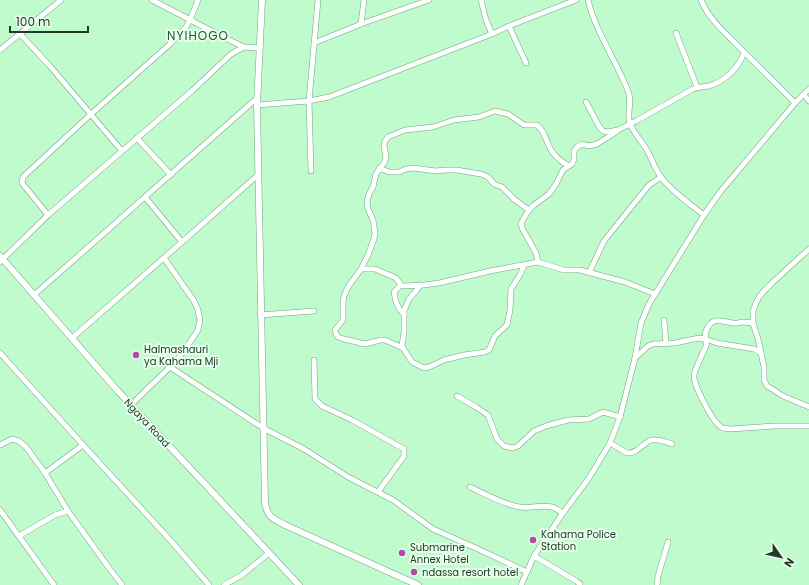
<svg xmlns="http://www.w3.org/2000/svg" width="809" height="585" font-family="Poppins,sans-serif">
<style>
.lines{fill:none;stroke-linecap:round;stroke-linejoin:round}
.minor-casing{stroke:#6da67a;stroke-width:6}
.tertiary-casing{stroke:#6da67a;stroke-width:7}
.minor{stroke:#fff;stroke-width:5}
.tertiary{stroke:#fff;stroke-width:6}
.poi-dot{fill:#b349aa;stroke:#e7ffeb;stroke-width:1.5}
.labels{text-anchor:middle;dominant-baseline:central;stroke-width:4;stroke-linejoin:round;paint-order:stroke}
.poi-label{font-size:10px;fill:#223a28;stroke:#e7ffeb;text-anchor:start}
.street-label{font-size:10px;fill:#223a28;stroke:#e7ffeb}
.quarter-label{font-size:12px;letter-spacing:1px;fill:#205832;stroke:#e7ffeb}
</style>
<rect width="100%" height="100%" fill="#bffbcc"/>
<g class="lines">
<g class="minor-casing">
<g id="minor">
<path d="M152 0 227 39 244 47 260 48"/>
<path d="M481 0 486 20 492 34"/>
<path d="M588 0C596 33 616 60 628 91 633 102 626 114 630 124 634 133 642 142 647 150 652 159 655 169 661 177 671 191 690 204 704 215"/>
<path d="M701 0C708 17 721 29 733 41 754 62 775 82 795 103"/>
<path d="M361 24 364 0"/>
<path d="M509 26 526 63"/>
<path d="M676 33 697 87"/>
<path d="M20 34 49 65 122 151"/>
<path d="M314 43 361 24 429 0"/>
<path d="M0 50 61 0"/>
<path d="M804 95 809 101"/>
<path d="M586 102 600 128 603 131 607 132 618 130 636 121 693 89C698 87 703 87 708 86 725 82 738 68 744 53"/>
<path d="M257 105 309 101 329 97 492 34 509 26 576 0"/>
<path d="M137 138 171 175"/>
<path d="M379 168 389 172H399L406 169 413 168 436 171 446 170H456L481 174 488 177 494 184 502 187 515 200 529 210"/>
<path d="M311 171 309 101 318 0"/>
<path d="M145 197 182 242"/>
<path d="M48 215 22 183 23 177 90 115 170 44 186 27 190 20 198 0"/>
<path d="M809 249 773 282 765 290 759 297 756 303 753 311V323L758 339 764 367V380L767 386 783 396 809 407"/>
<path d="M0 262 48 215 193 90 231 54 244 47"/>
<path d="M538 262 536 253 522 228 521 223 524 218 529 210 534 205 549 194 556 184 563 170 572 164 574 159V151L577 147 582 144 589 146 597 144 616 132"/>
<path d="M361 269H375L396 278 401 285 403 286 424 285 439 283 490 271 538 262 564 270H580L625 282 655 294"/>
<path d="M589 273 604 241 649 185 661 177"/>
<path d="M401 285 394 292C395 301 397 308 404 314"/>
<path d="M420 285 416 291 409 299 404 311V333L402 345 403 348 412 362 424 368 429 367 444 360 464 355 485 352 489 350 495 336 507 325 510 310 511 289 521 273 524 265"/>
<path d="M34 295 257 98"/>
<path d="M260 315 314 311"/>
<path d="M664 320 666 343"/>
<path d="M753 323C750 323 746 322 743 322 740 322 737 324 733 323 722 322 712 315 706 331 704 336 707 341 706 346 703 353 695 369 694 375 693 385 713 422 721 427 723 429 727 428 730 429L775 426H809"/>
<path d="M72 338 182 242 258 175"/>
<path d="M403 348 385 340H381L365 344 344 339 338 337 336 334 335 330 343 320V303L344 296 348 287 361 269 368 255 374 239 375 233 373 220 368 209 367 202 369 194 373 187 376 174 384 163 386 158 384 145 385 141 388 137 405 130 433 127 454 120 479 117 495 111 508 114 524 125H537C545 132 545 138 550 148 553 155 562 162 569 166"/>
<path d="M0 353 83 445 171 541 209 585"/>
<path d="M635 358 648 346 653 344 675 343 699 338 705 339 717 343 754 349 761 353"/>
<path d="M314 360 315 399 322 406 352 420 404 449V456L378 492"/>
<path d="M170 367 263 428 304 449 348 477 393 500 433 529 478 549 527 572"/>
<path d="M457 396 476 407 488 415 497 439 504 446 513 448 518 446 534 431 539 429 546 426 568 420 589 419 603 412 620 417"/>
<path d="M131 405 176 361 184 351 198 330 200 320 198 310 194 301 164 258"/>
<path d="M610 443 627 453C638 454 643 442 652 440 659 439 665 442 672 444"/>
<path d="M0 445 12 439 19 441 26 447 45 473 68 511 109 568 122 585"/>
<path d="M45 473 83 445"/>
<path d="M470 487C485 494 505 505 520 507 531 509 541 504 552 507 556 508 559 511 563 513"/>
<path d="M0 510 54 585"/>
<path d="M19 536 55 515 68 511"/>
<path d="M534 556 576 581 580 584V585"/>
<path d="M224 585 242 575 269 553"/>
<path d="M521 585 527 572 534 556 563 513 589 478 610 443 620 417 635 358 641 323 649 304 704 215 721 191 795 103 809 89"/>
<path d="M657 585 658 576 668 542"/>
</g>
</g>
<g class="tertiary-casing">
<g id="tertiary">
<path d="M262 0 257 105 265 503C268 518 272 518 285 525L418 585"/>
<path d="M0 256 117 390 299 585"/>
</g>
</g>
<use href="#minor" class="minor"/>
<use href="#tertiary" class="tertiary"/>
</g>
<g class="poi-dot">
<circle cx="136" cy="355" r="4"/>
<circle cx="533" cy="540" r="4"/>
<circle cx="402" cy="553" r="4"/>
<circle cx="414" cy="572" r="4"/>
</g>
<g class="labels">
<g class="poi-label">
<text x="144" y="349">Halmashauri<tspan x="144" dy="12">ya Kahama Mji</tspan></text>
<text x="541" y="534">Kahama Police<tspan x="541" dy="12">Station</tspan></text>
<text x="410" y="547">Submarine<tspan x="410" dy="12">Annex Hotel</tspan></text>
<text x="422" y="572">ndassa resort hotel</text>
</g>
<g class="street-label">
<text transform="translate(147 423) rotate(47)">Ngaya Road</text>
</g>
<g class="quarter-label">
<text x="198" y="35">NYIHOGO</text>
</g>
</g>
<g transform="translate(781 557) rotate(124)" stroke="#e7ffeb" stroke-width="3" paint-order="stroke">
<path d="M0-3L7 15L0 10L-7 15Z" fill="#223a28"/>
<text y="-6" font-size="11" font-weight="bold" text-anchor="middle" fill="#223a28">N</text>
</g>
<path d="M10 26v6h78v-6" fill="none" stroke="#223a28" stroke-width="2"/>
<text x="16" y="26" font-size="12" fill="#223a28" stroke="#e7ffeb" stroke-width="3" paint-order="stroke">100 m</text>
</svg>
